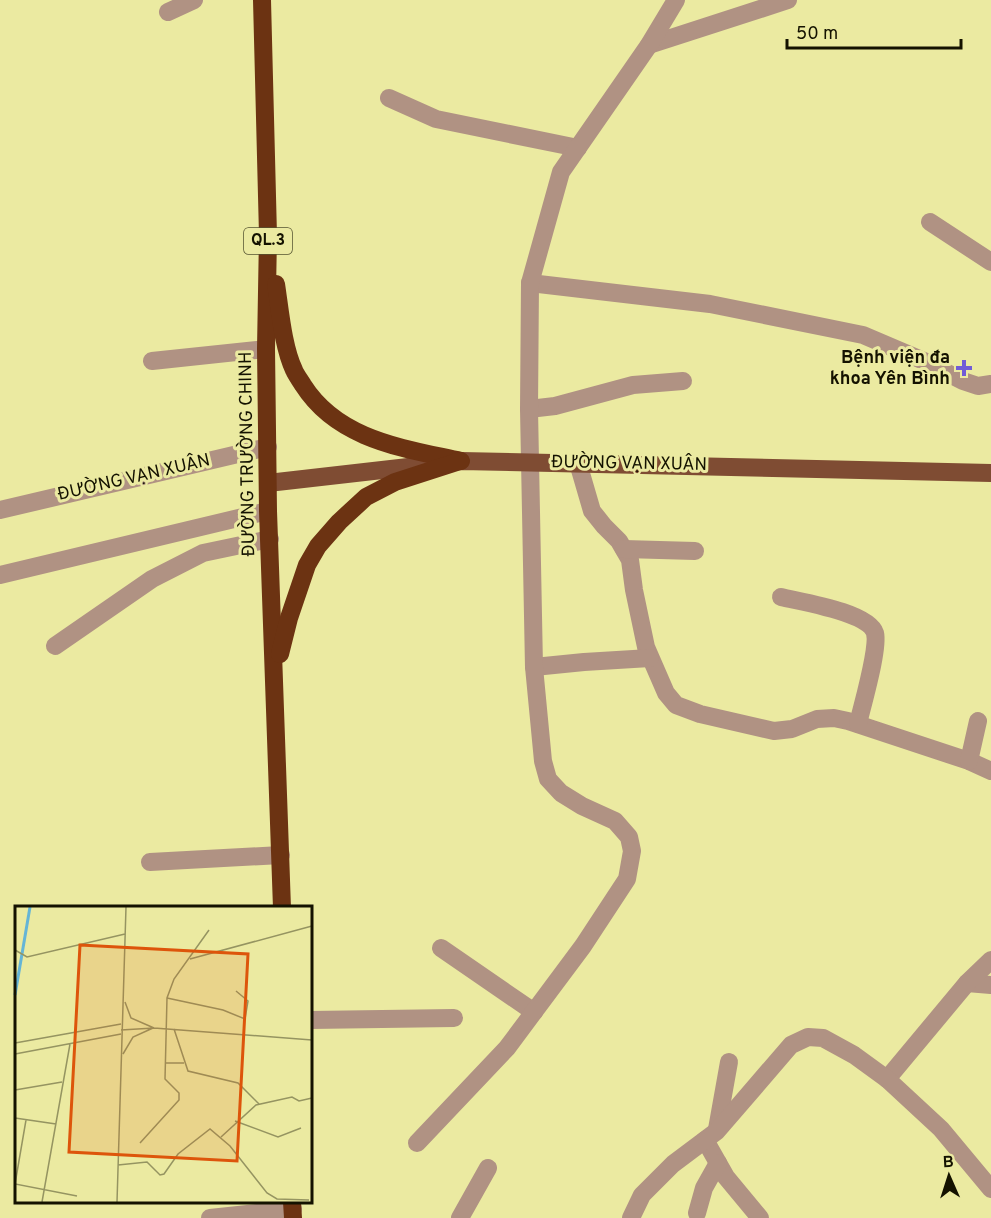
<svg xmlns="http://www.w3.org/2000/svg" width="991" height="1218" font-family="Overpass,sans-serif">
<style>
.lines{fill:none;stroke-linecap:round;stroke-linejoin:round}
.minor{stroke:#b09283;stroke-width:18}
.major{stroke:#7f4c33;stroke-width:18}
.highway{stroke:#6c3312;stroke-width:18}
.poi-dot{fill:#715cd6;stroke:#ebeaa1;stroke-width:2}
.labels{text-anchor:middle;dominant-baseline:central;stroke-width:6;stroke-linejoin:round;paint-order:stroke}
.shield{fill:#ebeaa1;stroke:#545330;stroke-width:1.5}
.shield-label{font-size:16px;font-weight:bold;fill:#141200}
.poi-label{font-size:18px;font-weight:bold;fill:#141200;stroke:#ebeaa1;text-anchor:end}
.street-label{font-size:18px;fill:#141200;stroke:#ebeaa1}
.inset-river{fill:none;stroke:#65b5d6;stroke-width:3}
.inset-road{fill:none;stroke:#959461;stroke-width:1.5}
.view{fill:#dd550b;fill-opacity:0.15;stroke:#dd550b;stroke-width:3}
.inset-edge{fill:none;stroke:#141200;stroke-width:3}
</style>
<rect width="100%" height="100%" fill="#ebeaa1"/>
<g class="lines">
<g class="minor">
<path d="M168 12 194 0"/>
<path d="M649 45 788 0"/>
<path d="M389 98 436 119 578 148"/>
<path d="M930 222 991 262"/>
<path d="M530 283 710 304 863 335 924 361 963 381 978 386 991 384"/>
<path d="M152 361 266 349"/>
<path d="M529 409 555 406 633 385 683 381"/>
<path d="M578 463 592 511 604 526 619 541 630 560 634 590 646 647 666 693 676 705 700 714 774 731 792 729 817 719 834 718 848 721 969 761 991 771"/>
<path d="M0 510 268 447"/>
<path d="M624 549 695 551"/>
<path d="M0 575 268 511"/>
<path d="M781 597C801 602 868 612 875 633 879 649 862 706 858 724"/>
<path d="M55 646 152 579 203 553 270 539"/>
<path d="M534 667 584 662 650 658"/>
<path d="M969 761 978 721"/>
<path d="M150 862 281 855"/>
<path d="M441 948 534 1012"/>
<path d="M967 983 991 985"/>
<path d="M310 1020 454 1018"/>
<path d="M887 1079 967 983 991 960"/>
<path d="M717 1129 729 1062"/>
<path d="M705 1140 726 1177 760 1218"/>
<path d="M417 1143 507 1048 583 946 627 879 632 851 629 837 615 821 582 806 561 793 548 779 543 761 534 667 529 409 530 283 561 172 649 45 676 0"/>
<path d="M697 1213 704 1188 718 1163"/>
<path d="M210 1218 293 1209"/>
<path d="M460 1218 488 1168"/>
<path d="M631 1218 642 1195 673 1164 717 1131 791 1045 808 1037 823 1038 854 1055 887 1079 941 1129 991 1189"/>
</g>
<path class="major" d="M268 483 461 461 991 473"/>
<g class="highway">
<path d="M262 0 268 235 266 349 268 511 282 908"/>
<path d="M276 284C280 310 283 347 294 370 296 375 300 380 303 385 338 440 403 448 461 461"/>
<path d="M280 654 289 618 307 565 318 546 339 522 366 497 395 482 460 461"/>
<path d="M292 1202 293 1218"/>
</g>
</g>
<path class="poi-dot" d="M961 359h6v6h6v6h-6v6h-6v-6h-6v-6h6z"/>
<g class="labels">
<rect class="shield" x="244" y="228" width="48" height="26" rx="4.5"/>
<g class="shield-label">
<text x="268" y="241">QL.3</text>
</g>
<g class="poi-label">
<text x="950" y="358">Bệnh viện đa<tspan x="950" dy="21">khoa Yên Bình</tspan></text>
</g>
<g class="street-label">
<text transform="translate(248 454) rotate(-91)">ĐƯỜNG TRƯỜNG CHINH</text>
<text transform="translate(629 464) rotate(1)">ĐƯỜNG VẠN XUÂN</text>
<text transform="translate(134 478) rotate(-13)">ĐƯỜNG VẠN XUÂN</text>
</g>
</g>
<g transform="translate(15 906)">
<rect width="297" height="297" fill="#ebeaa1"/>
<path class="inset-river" d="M0 89 15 1"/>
<path class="inset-road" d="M0 44 12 51 110 28M175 53 297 20M152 92 208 104 230 113 233 95 221 85M110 96 116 112 139 122M159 123 173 165 223 177 244 198M106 124 139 122 297 134M0 137 106 118M0 148 106 128M108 148 118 131 138 122M150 157H169M0 184 47 176M0 212 41 218M11 214 0 278 62 290M220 215 263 231 286 222M206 231 241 199 277 191 284 195 297 192M125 237 164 194V187L150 173 152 92 159 73 194 24M103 259 132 256 145 269 149 268 163 248 195 223 215 240 252 287 262 293 294 294M27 296 55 138M102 296 111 1"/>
<path class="view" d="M65 39 233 48 222 255 54 246Z"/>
<rect width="297" height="297" class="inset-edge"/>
</g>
<g transform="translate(949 1176) rotate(357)" stroke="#ebeaa1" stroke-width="4.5" paint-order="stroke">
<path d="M0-4.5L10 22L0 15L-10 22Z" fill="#141200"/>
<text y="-9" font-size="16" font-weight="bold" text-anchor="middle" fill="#141200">B</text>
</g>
<path d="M787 39v9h174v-9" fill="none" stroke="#141200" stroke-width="3"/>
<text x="796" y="39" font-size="18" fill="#141200" stroke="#ebeaa1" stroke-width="4.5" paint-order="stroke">50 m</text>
</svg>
